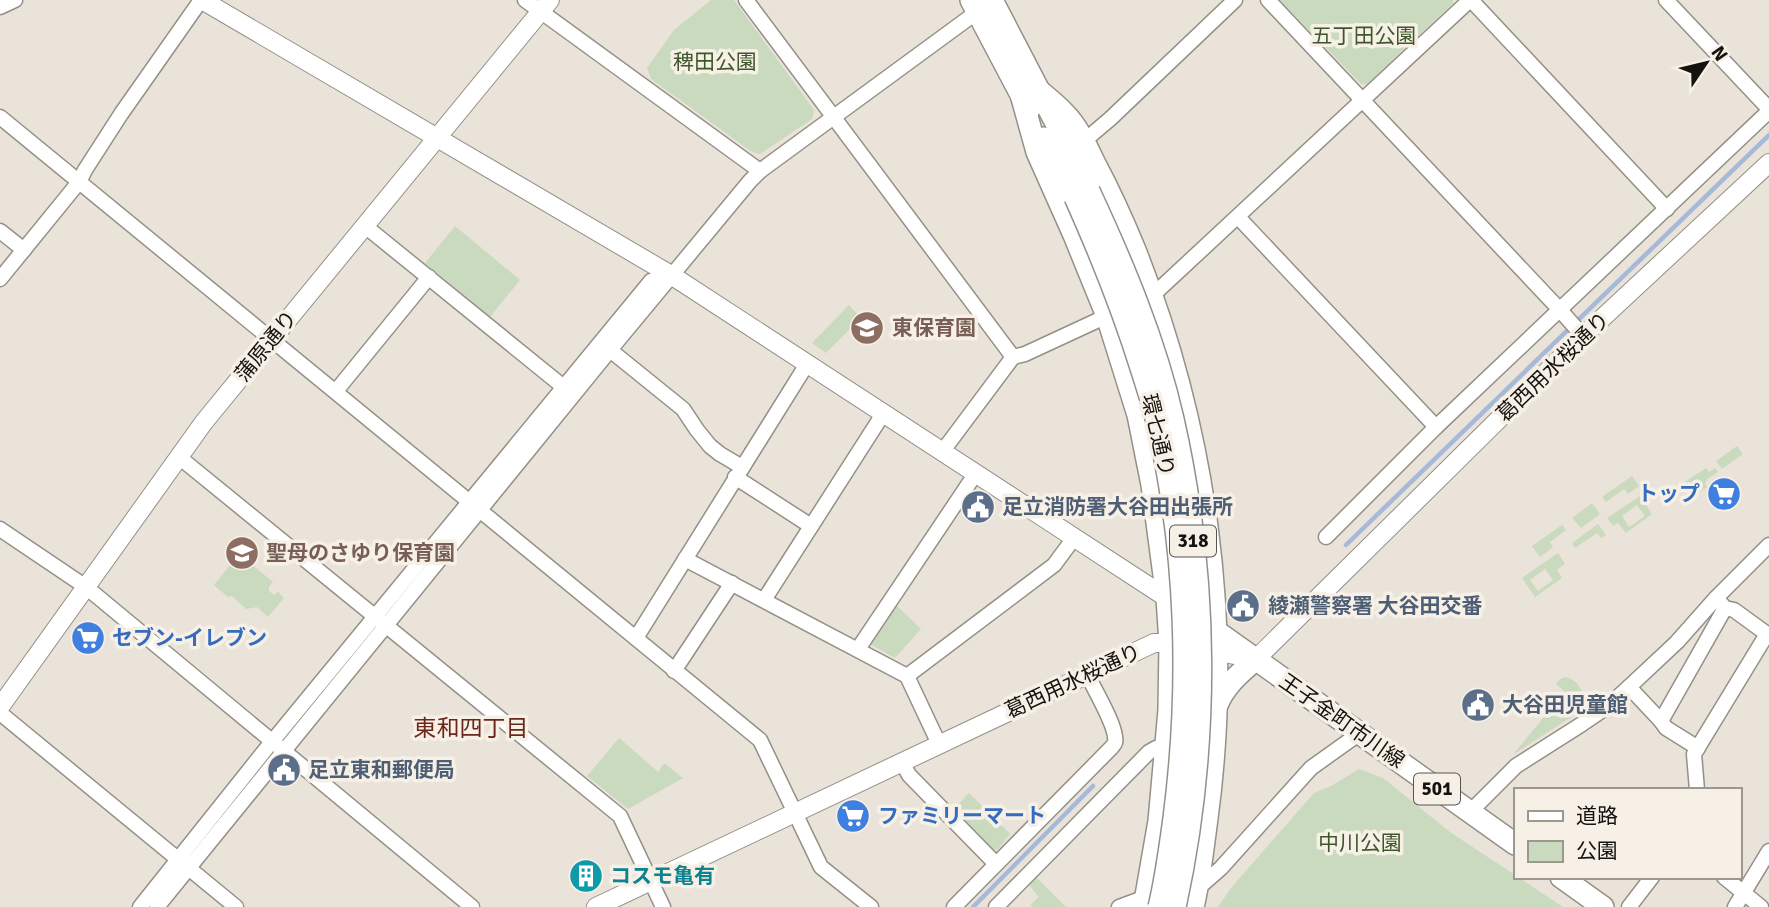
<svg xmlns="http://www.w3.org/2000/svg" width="1769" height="907" font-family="Signika,'Noto Sans JP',sans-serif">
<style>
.green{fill:#c9dabf;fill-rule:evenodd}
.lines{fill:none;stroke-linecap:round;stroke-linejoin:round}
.stream{stroke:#a7b9d8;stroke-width:4.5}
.minor-casing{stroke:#959087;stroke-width:17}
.tertiary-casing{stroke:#959087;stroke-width:20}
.primary-casing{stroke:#959087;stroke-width:24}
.minor{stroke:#fff;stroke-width:14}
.tertiary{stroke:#fff;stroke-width:18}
.primary{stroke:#fff;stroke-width:21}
.primary-bridge-casing{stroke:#959087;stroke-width:24;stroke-linecap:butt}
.primary-bridge{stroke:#fff;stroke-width:21}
.labels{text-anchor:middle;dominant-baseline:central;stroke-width:7;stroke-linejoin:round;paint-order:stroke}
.shield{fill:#f6f0e6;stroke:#585550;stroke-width:2}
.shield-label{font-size:19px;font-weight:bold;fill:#151310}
.park-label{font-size:21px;fill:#3c582a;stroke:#f6f0e6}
.education-label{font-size:21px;font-weight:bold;fill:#785e54;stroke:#f6f0e6;text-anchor:start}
.street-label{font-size:21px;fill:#151310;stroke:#f6f0e6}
.shop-label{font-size:21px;font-weight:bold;fill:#366cbe;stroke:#f6f0e6;text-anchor:start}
.service-label{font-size:21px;font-weight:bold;fill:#4e5e75;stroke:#f6f0e6;text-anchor:start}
.culture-label{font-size:21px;font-weight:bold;fill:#0d838f;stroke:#f6f0e6;text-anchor:start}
.neighbourhood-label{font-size:23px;fill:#6b271a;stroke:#f6f0e6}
</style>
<rect width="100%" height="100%" fill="#e9e3d9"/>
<g class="green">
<path d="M711 0H734L814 110 812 119 760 154 752 152 651 79 647 68 674 30Z"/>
<path d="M1280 0H1453V3L1367 84H1361Z"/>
<path d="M455 226 520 280 490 317 425 263Z"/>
<path d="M849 305 861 318 826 353 812 343Z"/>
<path d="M1737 446 1743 454 1722 469 1716 461Z"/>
<path d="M1706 468 1709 472 1715 468 1718 472 1707 479 1705 484 1707 487 1695 495 1685 482Z"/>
<path d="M1632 476 1639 486 1628 494 1624 489 1606 502 1602 497Z"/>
<path d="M1640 496 1652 514 1626 533 1618 523 1613 526 1607 518ZM1637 505 1645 516 1629 527 1622 516Z"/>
<path d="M1592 503 1600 514 1581 528 1572 518Z"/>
<path d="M1598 524 1606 535 1601 538 1597 533 1575 548 1572 543Z"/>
<path d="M1562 525 1566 530 1550 542 1553 547 1540 557 1532 546Z"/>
<path d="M1558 553 1565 564 1557 570 1562 578 1535 597 1522 578ZM1545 569 1553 580 1538 591 1530 580Z"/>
<path d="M239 554 273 582 269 587V591L274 595 278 592 284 598 268 617 257 607 246 609 232 596 228 597 214 585Z"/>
<path d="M895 604 921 629 895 658 870 644Z"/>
<path d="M1565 677C1579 679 1584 694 1587 707L1514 754V753L1565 692 1556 684 1560 679Z"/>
<path d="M619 738 658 772 664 763 683 778 628 809 587 776Z"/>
<path d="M1359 769 1383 778 1450 832 1515 875V877H1518L1563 907H1218L1231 888 1314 793 1331 786Z"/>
<path d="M969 793 1010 834 998 849 993 850 953 810Z"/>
<path d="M1037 878 1066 907H1033L1030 905 1039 897 1029 885Z"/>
</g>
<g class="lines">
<g class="stream">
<path d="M1346 545 1769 135"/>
<path d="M973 907 1093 786"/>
</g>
<g class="minor-casing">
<g id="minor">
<path d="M525 0 760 171"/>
<path d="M746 0 1013 357"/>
<path d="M1268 0 1560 310 1583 336"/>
<path d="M1471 0 1667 209"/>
<path d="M1666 0 1769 109"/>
<path d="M0 7 15 0"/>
<path d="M0 117 760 740 821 867 871 907"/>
<path d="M1084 141 1110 119 1235 0"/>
<path d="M1238 217 1436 427"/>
<path d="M365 226 571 393"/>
<path d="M0 231 24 250"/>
<path d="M0 279 79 182 85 170 121 114 201 0"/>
<path d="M1153 295 1470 0"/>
<path d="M610 350 683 409 697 430 710 446 720 454 742 467"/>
<path d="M336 391 429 277"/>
<path d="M942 452 1013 357 1025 354 1107 316"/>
<path d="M179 457 620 816 663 907"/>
<path d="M735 477 811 526"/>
<path d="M0 529 86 587 472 907"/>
<path d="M1326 537 1436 427 1769 111"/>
<path d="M685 559 907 676 939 744"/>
<path d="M764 600 883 414"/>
<path d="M636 638 807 364"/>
<path d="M858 649 976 473"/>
<path d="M674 671 732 583"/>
<path d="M907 676 1054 565 1074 538"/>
<path d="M1629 687 1661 721"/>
<path d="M0 713 236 907"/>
<path d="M1698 748 1666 728 1661 721 1725 608"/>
<path d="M902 762 909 775 996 864"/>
<path d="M1697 790 1694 754 1767 634 1734 610 1725 608 1716 598"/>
<path d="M1470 812 1516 766 1582 724 1607 707 1629 687 1677 642 1716 598 1769 545"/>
<path d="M1724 877 1761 907"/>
<path d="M1197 889 1221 868 1311 768 1360 733"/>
<path d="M140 907 266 749 651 281 671 275"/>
<path d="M157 907 610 350 750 181 760 171 977 12"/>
<path d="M954 907 1112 747C1115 743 1116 743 1115 737 1114 722 1094 689 1087 674"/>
<path d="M996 907 1149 752 1156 748H1167"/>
<path d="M1119 907 1146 897"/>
<path d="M1629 907 1652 877"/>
<path d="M1735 907 1769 851"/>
</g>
</g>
<g class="tertiary-casing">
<g id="tertiary">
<path d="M202 0 671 275 1167 598"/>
<path d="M0 707 204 422 550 0"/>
<path d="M596 907 1154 643H1170L1256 659 1583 336 1769 163"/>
</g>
</g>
<g class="primary-casing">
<g id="primary">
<path d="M971 0 1029 110"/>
<path d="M992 0 1071 152 1089 191"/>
<path d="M1037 89C1047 97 1057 105 1065 114 1078 127 1087 147 1095 164 1110 192 1123 221 1135 250 1206 430 1233 626 1207 818 1203 848 1200 878 1193 907"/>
<path d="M1022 98 1037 152 1074 235 1107 316 1138 415 1152 485 1167 598 1170 643 1169 710 1159 821 1144 907"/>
<path d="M1044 138 1075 197"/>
<path d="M1209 626 1515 844"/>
<path d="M1217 705C1225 685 1240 673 1256 659"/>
<path d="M1561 877 1603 907"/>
</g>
</g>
<use href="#minor" class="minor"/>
<use href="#tertiary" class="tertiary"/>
<use href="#primary" class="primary"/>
<g class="primary-bridge-casing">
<g id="primary-bridge">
<path d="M1089 191C1123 264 1155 340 1173 419 1209 578 1210 748 1175 907"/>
<path d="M1075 197C1101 255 1123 310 1142 371 1147 387 1153 404 1157 422 1187 550 1191 687 1174 818 1170 848 1166 878 1159 907"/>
</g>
</g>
<use href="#primary-bridge" class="primary-bridge"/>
</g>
<defs>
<g id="school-disc" transform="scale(1.75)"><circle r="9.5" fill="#8d6e63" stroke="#f6f0e6"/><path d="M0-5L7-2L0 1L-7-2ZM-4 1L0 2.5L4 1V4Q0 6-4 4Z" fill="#fff"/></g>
<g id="supermarket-disc" transform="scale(1.75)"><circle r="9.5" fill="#3f7fe0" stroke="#f6f0e6"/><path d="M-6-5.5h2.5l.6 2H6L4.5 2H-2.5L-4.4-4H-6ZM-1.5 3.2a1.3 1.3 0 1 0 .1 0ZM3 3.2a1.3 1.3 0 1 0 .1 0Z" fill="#fff"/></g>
<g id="civic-disc" transform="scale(1.75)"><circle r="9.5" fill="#5c6f8a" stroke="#f6f0e6"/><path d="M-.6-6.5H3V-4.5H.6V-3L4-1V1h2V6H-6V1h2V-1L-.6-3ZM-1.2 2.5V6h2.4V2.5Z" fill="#fff"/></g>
<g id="building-disc" transform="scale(1.75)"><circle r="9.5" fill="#0f9aa8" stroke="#f6f0e6"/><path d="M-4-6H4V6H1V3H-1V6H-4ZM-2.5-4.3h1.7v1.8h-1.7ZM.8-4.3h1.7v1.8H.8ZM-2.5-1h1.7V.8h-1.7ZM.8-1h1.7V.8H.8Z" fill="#fff"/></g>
</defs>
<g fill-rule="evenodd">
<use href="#school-disc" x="867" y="328"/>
<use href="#supermarket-disc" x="1724" y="494"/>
<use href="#civic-disc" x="978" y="507"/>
<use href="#school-disc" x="242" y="553"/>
<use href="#civic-disc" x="1243" y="606"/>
<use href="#supermarket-disc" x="88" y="638"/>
<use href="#civic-disc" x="1478" y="705"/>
<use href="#civic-disc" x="284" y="770"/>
<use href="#supermarket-disc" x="853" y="816"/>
<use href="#building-disc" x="586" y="876"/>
</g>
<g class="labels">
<g class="shield">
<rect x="1170" y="525.5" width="46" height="31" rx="5"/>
<rect x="1414" y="773.5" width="46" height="31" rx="5"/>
</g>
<g class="shield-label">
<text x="1193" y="541">318</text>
<text x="1437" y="789">501</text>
</g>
<g class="park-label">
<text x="1364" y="36">五丁田公園</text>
<text x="715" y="62">稗田公園</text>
<text x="1360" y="843">中川公園</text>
</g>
<g class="education-label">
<text x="892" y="328">東保育園</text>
<text x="266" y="553">聖母のさゆり保育園</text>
</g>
<g class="street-label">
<text transform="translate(266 346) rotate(-51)">蒲原通り</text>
<text transform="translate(1553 367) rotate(-44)">葛西用水桜通り</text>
<text transform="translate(1158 435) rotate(77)">環七通り</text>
<text transform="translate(1073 681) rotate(-25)">葛西用水桜通り</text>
<text transform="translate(1342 721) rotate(35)">王子金町市川線</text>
</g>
<g class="shop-label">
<text x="1700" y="494" text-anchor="end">トップ</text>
<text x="112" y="638">セブン-イレブン</text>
<text x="878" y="816">ファミリーマート</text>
</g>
<g class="service-label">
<text x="1002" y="507">足立消防署大谷田出張所</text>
<text x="1268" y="606">綾瀬警察署 大谷田交番</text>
<text x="1502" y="705">大谷田児童館</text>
<text x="308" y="770">足立東和郵便局</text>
</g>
<g class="culture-label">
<text x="610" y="876">コスモ亀有</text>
</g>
<g class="neighbourhood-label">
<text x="471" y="728">東和四丁目</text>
</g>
</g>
<rect x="1514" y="788" width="228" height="91" fill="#f6f0e6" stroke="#9c9890" stroke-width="2"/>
<rect x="1528" y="811" width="35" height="10" fill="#ffffff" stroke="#9c9890" stroke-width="2"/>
<text x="1576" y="823" font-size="21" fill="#151310">道路</text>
<rect x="1528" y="841" width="35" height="21" fill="#c9dabf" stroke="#9c9890" stroke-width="2"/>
<text x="1576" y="858" font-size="21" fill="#151310">公園</text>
<g transform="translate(1706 63) rotate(55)" stroke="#f6f0e6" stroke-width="5" paint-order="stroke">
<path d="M0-5L12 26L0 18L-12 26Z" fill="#151310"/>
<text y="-10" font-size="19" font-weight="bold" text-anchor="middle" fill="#151310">N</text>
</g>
</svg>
